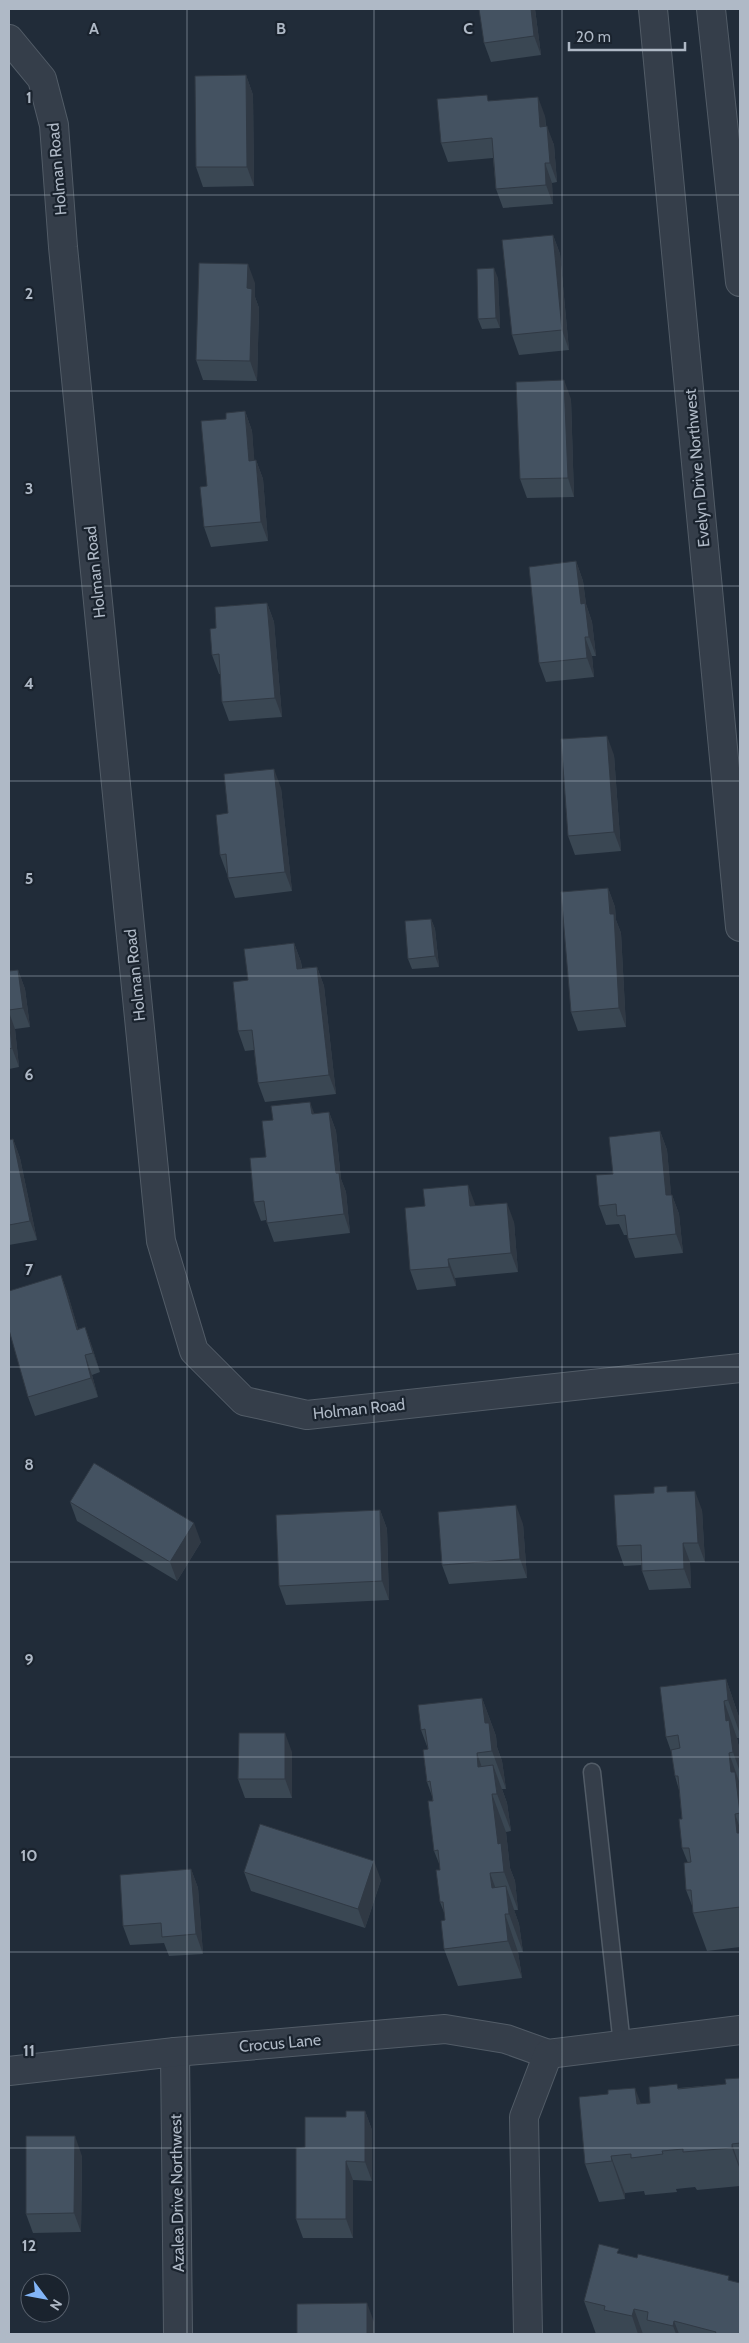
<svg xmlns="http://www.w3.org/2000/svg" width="749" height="2343" font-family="Cabin,sans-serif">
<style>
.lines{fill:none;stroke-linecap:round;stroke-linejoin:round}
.service-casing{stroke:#525c67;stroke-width:19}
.minor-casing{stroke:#525c67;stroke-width:30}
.service{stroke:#353e4a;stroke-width:16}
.minor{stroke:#353e4a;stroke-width:28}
.wall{fill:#3a4753}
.shaded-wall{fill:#303944}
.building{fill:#445261;stroke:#303944}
.grid{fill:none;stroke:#afb9c6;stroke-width:1;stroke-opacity:0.55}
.labels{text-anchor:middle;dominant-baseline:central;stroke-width:4.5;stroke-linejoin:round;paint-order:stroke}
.street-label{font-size:16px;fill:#afb9c6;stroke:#1a232e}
.grid-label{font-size:16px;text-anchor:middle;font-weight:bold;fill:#afb9c6;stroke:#1a232e;stroke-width:4.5;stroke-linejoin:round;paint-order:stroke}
</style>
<rect width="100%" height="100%" fill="#212c39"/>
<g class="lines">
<g class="service-casing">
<path id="service" d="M592 1772 622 2045"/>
</g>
<g class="minor-casing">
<g id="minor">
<path d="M653 9 740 927"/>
<path d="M711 9 740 282"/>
<path d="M9 39 42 79 54 125 63 247 161 1241 194 1351 244 1401 307 1415 740 1368"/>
<path d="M175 2052 178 2334"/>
<path d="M9 2071 175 2052 445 2029 506 2039 548 2054 740 2030"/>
<path d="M528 2334 524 2117 548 2054"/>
</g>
</g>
<use href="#service" class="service"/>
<use href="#minor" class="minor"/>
</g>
<g class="wall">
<path d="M535 9 541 55 491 62 484 43Z"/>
<path d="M246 75 253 95 254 186 203 187 196 167Z"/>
<path d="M490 101 545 116 546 126 554 145 557 182 552 183 553 204 503 208 496 189 493 158 448 162 441 143Z"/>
<path d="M553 235 560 254 569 350 519 355 512 335Z"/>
<path d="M498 278 500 328 482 329 478 319Z"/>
<path d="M255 283V297L259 308 257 381 203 380 196 360Z"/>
<path d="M571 399 574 497 527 498 520 479Z"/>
<path d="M245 411 252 431 254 460H256L263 479 268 541 211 547 204 527 207 486 226 419Z"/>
<path d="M576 561 583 581 586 604 592 622 596 656H592L594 677 546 682 539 663Z"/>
<path d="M267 603 274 622 282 717 229 721 222 702 220 674H219L212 655 216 628Z"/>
<path d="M614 755 621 851 575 855 568 836Z"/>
<path d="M281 788 292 891 235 898 228 878V874H227L220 855 228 813Z"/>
<path d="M608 888 615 907 616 920 621 933 626 1027 578 1031 571 1012Z"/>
<path d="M431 919 435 929 439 967 412 969 408 959Z"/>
<path d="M294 943 301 962 302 968 317 967 324 986 336 1094 265 1102 258 1083 254 1050 245 1051 238 1031 248 980Z"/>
<path d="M18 970 25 989 30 1027 15 1029 19 1067 9 1069V971Z"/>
<path d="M329 1112 336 1131 341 1179 346 1192 350 1233 274 1242 266 1220 261 1221 254 1202 266 1157 273 1120Z"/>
<path d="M660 1131 667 1150 671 1195H672L679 1214 683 1253 635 1258 628 1239V1235H624L619 1224 606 1225 599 1206 613 1174Z"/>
<path d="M13 1139 20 1158 37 1240 9 1245V1140Z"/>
<path d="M475 1204V1206L514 1222 518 1272 455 1278 456 1286 417 1290 410 1270Z"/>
<path d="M61 1275 68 1295 78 1329 85 1327 92 1347 100 1372 92 1375 98 1397 35 1416 28 1397Z"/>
<path d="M669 1492 702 1510 705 1562H690L691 1588 649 1590 642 1571V1565L624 1566 617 1546Z"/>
<path d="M70 1502 201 1542 177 1581 77 1521Z"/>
<path d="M380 1510 387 1529 389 1600 286 1605 279 1586Z"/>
<path d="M523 1524 527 1578 449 1584 442 1565Z"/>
<path d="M726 1679 739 1717 740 1725V1738H737L738 1743 740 1750V1947L707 1951 693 1913V1908L686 1890 688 1863 682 1848V1819L679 1790 675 1776 672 1754 666 1737Z"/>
<path d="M482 1698 496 1736 497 1747 502 1761 506 1789H502L507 1803 511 1831 506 1832 510 1868 515 1881 518 1910H514L519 1924 523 1952H518L522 1978 458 1986 444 1949 445 1920V1915L440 1902V1866L434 1851 432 1796 427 1782 428 1749 421 1730Z"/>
<path d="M292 1752V1798H245L238 1779Z"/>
<path d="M191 1869 198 1888 203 1954 169 1956 164 1943 130 1945 123 1926Z"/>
<path d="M244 1872 381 1880 365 1928 251 1891Z"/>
<path d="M740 2078V2186L697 2190 695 2187 676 2189 677 2192 645 2195 644 2191 625 2193V2199L599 2202 585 2164 641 2104 650 2103 679 2088 726 2084Z"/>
<path d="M365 2111 372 2130V2181L353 2180V2238H303L296 2219 305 2147 346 2117Z"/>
<path d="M82 2156 81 2232 33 2233 26 2214Z"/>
<path d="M621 2254 731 2281 740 2334H596L584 2301Z"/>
</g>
<g class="shaded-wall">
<path d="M531 9H535L541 55 534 36Z"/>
<path d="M246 75 253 95 254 186 247 167Z"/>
<path d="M538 97 545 116 547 146 540 127Z"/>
<path d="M547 126 554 145 557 182 550 163Z"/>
<path d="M545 163 552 183 553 204 546 185Z"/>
<path d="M553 235 560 254 569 350 562 330Z"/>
<path d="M248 264 255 283V297L259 308 257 381 250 361 247 288Z"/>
<path d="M494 268 498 278 500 328 496 318Z"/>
<path d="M564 380 571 399 574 497 568 478Z"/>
<path d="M245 411 252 431 256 480 249 461Z"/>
<path d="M256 460 263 479 268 541 261 522Z"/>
<path d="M576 561 583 581 586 604 592 622 596 656 589 637 581 604Z"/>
<path d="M267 603 274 622 282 717 275 698Z"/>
<path d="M585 637 592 656 594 677 587 658Z"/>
<path d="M607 736 614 755 621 851 614 832Z"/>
<path d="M274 769 281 788 292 891 285 872Z"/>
<path d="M608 888 615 907 616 920 621 933 626 1027 619 1008Z"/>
<path d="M431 919 435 929 439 967 435 956Z"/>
<path d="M294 943 301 962 304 988 297 969Z"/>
<path d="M317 967 324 986 336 1094 329 1075Z"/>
<path d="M18 970 25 989 30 1027 23 1008Z"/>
<path d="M9 1012 15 1029 19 1067 12 1048Z"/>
<path d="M310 1102 317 1121 312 1114Z"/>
<path d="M329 1112 336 1131 341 1179 346 1192 350 1233 344 1214 336 1173Z"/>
<path d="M660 1131 667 1150 673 1214 666 1195Z"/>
<path d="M13 1139 20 1158 37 1240 30 1221Z"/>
<path d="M468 1185 475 1204 477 1225 470 1206Z"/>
<path d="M672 1195 679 1214 683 1253 676 1234Z"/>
<path d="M507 1203 514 1222 518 1272 511 1253Z"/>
<path d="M448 1259 455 1278 456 1286 449 1267Z"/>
<path d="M61 1275 68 1295 84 1349 77 1330Z"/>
<path d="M85 1327 92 1347 100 1372 93 1353Z"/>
<path d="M85 1355 92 1375 98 1397 91 1378Z"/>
<path d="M695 1491 702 1510 705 1562 698 1543Z"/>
<path d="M516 1505 523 1524 527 1578 520 1559Z"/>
<path d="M380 1510 387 1529 389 1600 382 1581Z"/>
<path d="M194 1523 201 1542 177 1581 170 1562Z"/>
<path d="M683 1543 690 1562 691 1588 684 1569Z"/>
<path d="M726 1679 739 1717 740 1734 728 1700Z"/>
<path d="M482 1698 496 1736 497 1747 502 1761 506 1789 492 1751 485 1723Z"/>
<path d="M724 1701 737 1738 738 1743 740 1750V1772L733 1752 726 1721Z"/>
<path d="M285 1733 292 1752V1798L285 1779Z"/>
<path d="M477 1753 490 1791 478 1767Z"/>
<path d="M729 1753 740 1784V1813L731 1772Z"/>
<path d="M493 1765 507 1803 511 1831 497 1794Z"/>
<path d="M492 1794 506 1832 510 1868 515 1881 518 1910 504 1872 498 1844Z"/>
<path d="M735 1814 740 1828V1841L737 1833Z"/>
<path d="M374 1861 381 1880 365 1928 358 1909Z"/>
<path d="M191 1869 198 1888 203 1954 196 1934Z"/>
<path d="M490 1873 504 1911 492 1888Z"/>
<path d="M506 1886 519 1924 523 1952 509 1914Z"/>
<path d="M505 1914 518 1952 522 1978 508 1941Z"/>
<path d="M635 2088 649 2125 637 2104Z"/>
<path d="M365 2111 372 2130V2181L365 2162Z"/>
<path d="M75 2136 82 2156 81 2232 74 2213Z"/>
<path d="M732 2144 740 2167V2170L732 2148Z"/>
<path d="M611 2156 625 2193V2199L612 2161Z"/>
<path d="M346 2161 353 2180V2238L346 2219Z"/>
<path d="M367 2303 374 2322V2334H367Z"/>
<path d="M634 2309 643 2334H638L632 2316Z"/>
<path d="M674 2321 679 2334H676L673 2326Z"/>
</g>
<g class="building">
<path d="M479 9H531L534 36 484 43Z"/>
<path d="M246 75 247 167H196L195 76Z"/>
<path d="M487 95 488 101 538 97 540 127 547 126 550 163H545L546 185 496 189 492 138 441 143 437 99Z"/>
<path d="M553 235 562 330 512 335 502 240Z"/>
<path d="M199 263 248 264 247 288 252 289 250 361 196 360Z"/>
<path d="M494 268 496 318 478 319 477 269Z"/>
<path d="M564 380 568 478 520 479 516 382Z"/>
<path d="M245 411 249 461 256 460 261 522 204 527 200 487 207 486 201 421 226 419V413Z"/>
<path d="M576 561 581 604 585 603 589 637H585L587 658 539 663 529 567Z"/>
<path d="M267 603 275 698 222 702 219 654 212 655 210 629 216 628 215 607Z"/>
<path d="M607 736 614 832 568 836 561 739Z"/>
<path d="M274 769 285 872 228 878 226 854 220 855 216 815 228 813 224 774Z"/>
<path d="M608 888 610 914H614L619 1008 571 1012 561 892Z"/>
<path d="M431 919 435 956 408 959 405 921Z"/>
<path d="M294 943 297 969 317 967 329 1075 258 1083 252 1030 238 1031 233 982 248 980 244 949Z"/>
<path d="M18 970 23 1008 9 1010V971Z"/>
<path d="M9 1017 12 1048 9 1049Z"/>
<path d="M310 1102 312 1114 329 1112 336 1173H339L344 1214 267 1223 264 1201 254 1202 250 1158 266 1157 262 1121 273 1120 271 1106Z"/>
<path d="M660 1131 666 1195H672L676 1234 628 1239 625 1215 617 1216 616 1204 599 1206 596 1175 613 1174 609 1137Z"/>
<path d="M13 1139 30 1221 9 1225V1140Z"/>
<path d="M468 1185 470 1206 507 1203 511 1253 448 1259 449 1267 410 1270 405 1208 425 1206 423 1189Z"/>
<path d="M61 1275 77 1330 85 1327 93 1353 85 1355 91 1378 28 1397 9 1330V1291Z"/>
<path d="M94 1463 194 1523 170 1562 70 1502Z"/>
<path d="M667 1486V1492L695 1491 698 1543H683L684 1569 642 1571 641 1545 617 1546 614 1495 654 1493V1487Z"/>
<path d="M516 1505 520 1559 442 1565 438 1512Z"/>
<path d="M380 1510 382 1581 279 1586 276 1515Z"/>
<path d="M726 1679 728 1700 724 1701 726 1721 729 1720 733 1752 729 1753 731 1772H735L740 1813 735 1814 737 1833H740V1907L693 1913 691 1890H686L684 1863 691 1862 689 1848H682L679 1819H682L678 1776H675L671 1750 680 1748 678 1735 666 1737 660 1687Z"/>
<path d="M482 1698 485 1723H489L492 1751 477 1753 478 1767 493 1765 497 1794H492L498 1844 501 1843 504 1872 490 1873 492 1888 506 1886 509 1914H505L508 1941 444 1949 441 1921 445 1920 443 1902H440L436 1870H440L438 1850 434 1851 428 1801H433L430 1781 427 1782 423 1750 428 1749 425 1729 421 1730 418 1705Z"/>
<path d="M239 1733H285V1779H238Z"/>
<path d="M260 1824 374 1861 358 1909 244 1872Z"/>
<path d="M191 1869 196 1934 162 1937 161 1923 123 1926 120 1875Z"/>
<path d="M740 2078V2143L732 2144V2148L683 2152V2149L662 2151 663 2154 631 2158V2154L611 2156 612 2161 585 2164 579 2097 608 2094V2090L635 2088 637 2104 650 2103 649 2087 677 2084 678 2089 726 2084 725 2079Z"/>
<path d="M346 2111H365V2162L346 2161V2219H296V2148L305 2147V2117H346Z"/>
<path d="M26 2136H75L74 2213 26 2214Z"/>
<path d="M599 2244 619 2249 617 2253 637 2258 638 2254 729 2276 728 2280 740 2283V2334H715L716 2332 674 2321 673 2326 647 2320 648 2312 634 2309 632 2316 604 2310 605 2306 584 2301Z"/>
<path d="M367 2303V2334H297V2304Z"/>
</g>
<path class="grid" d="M187 9V2334M374 9V2334M562 9V2334M9 195H740M9 391H740M9 586H740M9 781H740M9 976H740M9 1172H740M9 1367H740M9 1562H740M9 1757H740M9 1952H740M9 2148H740"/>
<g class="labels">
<g class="street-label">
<text transform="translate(57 169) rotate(-95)">Holman Road</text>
<text transform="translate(697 468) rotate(-95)">Evelyn Drive Northwest</text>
<text transform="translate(95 572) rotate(-96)">Holman Road</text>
<text transform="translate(135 975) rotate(-96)">Holman Road</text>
<text transform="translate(359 1409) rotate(-6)">Holman Road</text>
<text transform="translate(280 2043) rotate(-5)">Crocus Lane</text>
<text transform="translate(177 2193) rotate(-91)">Azalea Drive Northwest</text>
</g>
</g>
<g class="grid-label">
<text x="94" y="34">A</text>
<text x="281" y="34">B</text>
<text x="468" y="34">C</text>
<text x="29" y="103">1</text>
<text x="29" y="299">2</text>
<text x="29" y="494">3</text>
<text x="29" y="689">4</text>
<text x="29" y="884">5</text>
<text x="29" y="1080">6</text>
<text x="29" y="1275">7</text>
<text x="29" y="1470">8</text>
<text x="29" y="1665">9</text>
<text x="29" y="1861">10</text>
<text x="29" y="2056">11</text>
<text x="29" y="2251">12</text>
</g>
<rect width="749" height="2343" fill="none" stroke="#afb9c6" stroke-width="20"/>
<g transform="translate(45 2298) rotate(122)"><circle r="24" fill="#1a232e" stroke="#565f6b"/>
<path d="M0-4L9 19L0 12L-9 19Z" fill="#82b5f8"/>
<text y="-8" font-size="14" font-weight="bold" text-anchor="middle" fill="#afb9c6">N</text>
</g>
<path d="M569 42v8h116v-8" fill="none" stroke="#afb9c6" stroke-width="2.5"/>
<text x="576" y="42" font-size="15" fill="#afb9c6" stroke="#1a232e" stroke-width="4" paint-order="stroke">20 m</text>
</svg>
